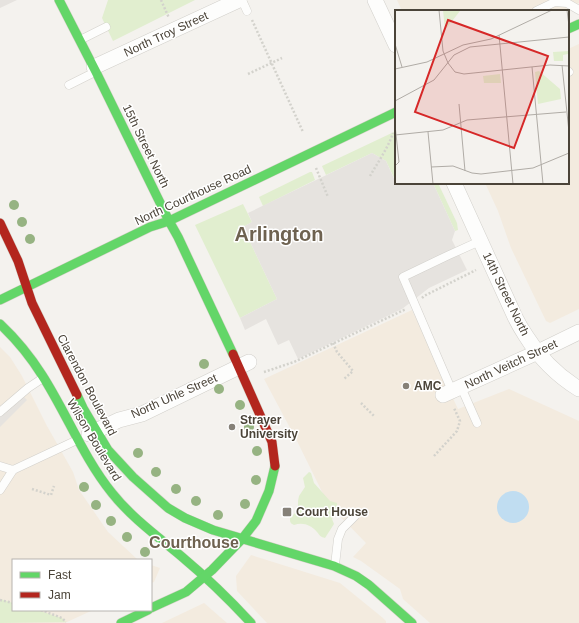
<svg xmlns="http://www.w3.org/2000/svg" width="579" height="623" font-family="Helvetica,sans-serif">
<style>
.commercial{fill:#f3ebdf}
.green{fill:#e1eecf}
.parking{fill:#e6e3df}
.water{fill:#c0ddf1}
.lines{fill:none;stroke-linecap:round;stroke-linejoin:round}
.lane-casing{stroke:#d2d0cb;stroke-width:9}
.street-casing{stroke:#d2d0cb;stroke-width:16}
.fast-casing{stroke:#d3cfc5;stroke-width:10}
.jam-casing{stroke:#d3cfc5;stroke-width:10}
.path{stroke:#d3d2cc;stroke-width:2.5;stroke-dasharray:2 2;stroke-linecap:butt}
.lane{stroke:#fdfdfc;stroke-width:8}
.street{stroke:#fdfdfc;stroke-width:15}
.fast{stroke:#63d668;stroke-width:9}
.jam{stroke:#b3261e;stroke-width:9}
.tree{fill:#96b382}
.poi-dot{fill:#868178;stroke:#fff;stroke-width:1.5}
.labels{text-anchor:middle;dominant-baseline:central;stroke-width:3;stroke-linejoin:round;paint-order:stroke}
.street-label{font-size:12px;fill:#4b4439;stroke:#fff}
.poi-label{font-size:12px;font-weight:bold;fill:#4b4439;stroke:#fff;text-anchor:start}
.district-label{font-size:16px;font-weight:bold;fill:#6e6250;stroke:#fff}
.town-label{font-size:20px;font-weight:bold;fill:#6e6250;stroke:#fff}
.inset-road{fill:none;stroke:#b0aca6;stroke-width:1}
.view{fill:#d62828;fill-opacity:0.15;stroke:#d62828;stroke-width:2}
.inset-edge{fill:none;stroke:#4b4439;stroke-width:2}
</style>
<rect width="100%" height="100%" fill="#f4f2ee"/>
<g class="commercial">
<path d="M397 0H579V3L561 11H402Z"/>
<path d="M579 44V309L550 323 546 321 511 248 498 211 485 183H568V49Z"/>
<path d="M412 310 458 409 509 389 579 421V623H430L403 599 400 589 361 561 353 557 366 543 328 504 297 441 264 379Z"/>
<path d="M0 347 10 357 22 376 47 426 73 472 79 490 108 532 138 560H13V610H93L65 623H0Z"/>
<path d="M251 555 340 583 383 618 386 621V623H267L237 591 236 576Z"/>
<path d="M151 565 160 568 154 582 151 583Z"/>
<path d="M204 603 227 623H162Z"/>
</g>
<g class="green">
<path d="M108 0H195L113 41 102 18Z"/>
<path d="M396 131V182L386 161 372 153 326 175 322 166Z"/>
<path d="M310 172H312L315 180 263 206 259 197Z"/>
<path d="M433 183H438L457 223 458 230 455 231Z"/>
<path d="M243 204 252 222 243 227 277 299 240 318 195 225Z"/>
<path d="M309 472 311 473 314 483 330 501 337 503V510L332 519 334 524 325 538C321 537 320 536 317 532 311 525 303 522 294 525 290 523 290 522 290 518L295 513 298 508V501L299 496 305 487 303 478Z"/>
<path d="M0 599 13 603V610H37L62 618 66 622 0 623Z"/>
</g>
<g class="parking">
<path d="M0 0H17L0 8Z"/>
<path d="M372 153 386 161 396 183H433L455 231 452 240 467 270 429 288 402 309 298 359 289 340 278 345 266 319 245 330 240 318 277 299 243 227 252 222 248 213Z"/>
<path d="M21 394 27 400 0 427V412Z"/>
</g>
<circle class="water" cx="513" cy="507" r="16"/>
<g class="lines">
<g class="lane-casing">
<g id="lane">
<path d="M242 0 247 11"/>
<path d="M536 11 555 2 567 3 579 10"/>
<path d="M80 40 106 27"/>
<path d="M568 71 569 72"/>
<path d="M69 85 95 72"/>
<path d="M461 387 477 423"/>
<path d="M452 391 403 277 449 255 480 241"/>
<path d="M0 412 28 388 43 378"/>
<path d="M0 466 13 470 77 440"/>
<path d="M0 490 13 470"/>
<path d="M335 565 338 539 342 529 355 516"/>
</g>
</g>
<g class="street-casing">
<g id="street">
<path d="M375 0 396 45"/>
<path d="M94 67 239 0"/>
<path d="M454 183 515 317C518 323 522 330 526 336 539 357 558 376 579 389"/>
<path d="M443 395 538 352 579 332"/>
<path d="M89 434 119 420 142 414 249 362"/>
</g>
</g>
<g class="fast-casing">
<g id="fast">
<path d="M59 0 96 72 169 221 178 237 233 354"/>
<path d="M568 29 579 24"/>
<path d="M0 300 150 227 169 221 396 112"/>
<path d="M0 324C16 339 30 356 42 375 67 414 83 457 112 493 131 517 157 536 181 556 206 577 229 599 251 623"/>
<path d="M77 395 83 408 108 450 133 477 168 508 185 518 213 530 334 566 356 576 369 585 412 623"/>
<path d="M151 608 186 592 212 570 242 539 256 521 269 491 275 466"/>
<path d="M121 623 148 610"/>
</g>
</g>
<g class="jam-casing">
<g id="jam">
<path d="M0 223 18 261 32 303 77 395"/>
<path d="M233 354 272 442 275 466"/>
</g>
</g>
<g class="path">
<path d="M161 0 169 18"/>
<path d="M252 20 303 132"/>
<path d="M248 74 282 58"/>
<path d="M316 168 328 197"/>
<path d="M370 176C378 162 388 148 393 133"/>
<path d="M422 298 424 296 476 270"/>
<path d="M333 343 337 352 353 371 344 379"/>
<path d="M264 372 294 362 406 309"/>
<path d="M361 403 375 417"/>
<path d="M434 456 457 431 460 421 454 408"/>
<path d="M32 489 51 495 54 486"/>
<path d="M0 600 13 603"/>
<path d="M41 610 62 618 66 622"/>
</g>
<use href="#lane" class="lane"/>
<use href="#street" class="street"/>
<use href="#fast" class="fast"/>
<use href="#jam" class="jam"/>
</g>
<g class="tree">
<circle cx="14" cy="205" r="5"/>
<circle cx="22" cy="222" r="5"/>
<circle cx="30" cy="239" r="5"/>
<circle cx="204" cy="364" r="5"/>
<circle cx="219" cy="389" r="5"/>
<circle cx="240" cy="405" r="5"/>
<circle cx="249" cy="427" r="5"/>
<circle cx="257" cy="451" r="5"/>
<circle cx="138" cy="453" r="5"/>
<circle cx="156" cy="472" r="5"/>
<circle cx="256" cy="480" r="5"/>
<circle cx="84" cy="487" r="5"/>
<circle cx="176" cy="489" r="5"/>
<circle cx="196" cy="501" r="5"/>
<circle cx="245" cy="504" r="5"/>
<circle cx="96" cy="505" r="5"/>
<circle cx="218" cy="515" r="5"/>
<circle cx="111" cy="521" r="5"/>
<circle cx="127" cy="537" r="5"/>
<circle cx="145" cy="552" r="5"/>
</g>
<g class="poi-dot">
<circle cx="406" cy="386" r="4"/>
<circle cx="232" cy="427" r="4"/>
<rect x="282" y="507" width="10" height="10" rx="2"/>
</g>
<g class="labels">
<g class="street-label">
<text transform="translate(166 34) rotate(-25)">North Troy Street</text>
<text transform="translate(146 146) rotate(64)">15th Street North</text>
<text transform="translate(193 195) rotate(-25)">North Courthouse Road</text>
<text transform="translate(506 294) rotate(64)">14th Street North</text>
<text transform="translate(511 364) rotate(-25)">North Veitch Street</text>
<text transform="translate(87 385) rotate(62)">Clarendon Boulevard</text>
<text transform="translate(174 396) rotate(-24)">North Uhle Street</text>
<text transform="translate(94 440) rotate(59)">Wilson Boulevard</text>
</g>
<g class="poi-label">
<text x="414" y="386">AMC</text>
<text x="240" y="420">Strayer<tspan x="240" dy="14">University</tspan></text>
<text x="296" y="512">Court House</text>
</g>
<g class="district-label">
<text x="194" y="542">Courthouse</text>
</g>
<g class="town-label">
<text x="279" y="234">Arlington</text>
</g>
</g>
<g transform="translate(395 10)">
<rect width="174" height="174" fill="#f4f2ee"/>
<path d="M48 0 65 1 50 20ZM174 41 173 44 168 45V51H159L158 42ZM144 61 165 79 166 89 143 94 140 62ZM105 64 106 73H89L88 66Z" fill="#e1eecf"/>
<path class="inset-road" d="M44 0 48 41 53 53M172 0 174 16M104 25 118 174M0 34 7 57M53 53 60 62 69 64 155 55 174 56M167 55 174 122M137 57 148 174M0 59 32 52 68 35 96 29 157 0M0 91 39 70 59 45 75 37 174 27M64 94 70 161M0 115 4 152 0 156M33 122 38 174M0 125 48 120 72 110 171 102M36 157 58 156 77 163 86 164 138 158 174 143"/>
<path class="view" d="M53 10 153 46 119 138 20 102Z"/>
<rect width="174" height="174" class="inset-edge"/>
</g>
<rect x="12" y="559" width="140" height="52" fill="#ffffff" stroke="#b7b4b0"/>
<rect x="20" y="572" width="20" height="6" fill="#63d668" stroke="#b7b4b0"/>
<text x="48" y="579" font-size="12" fill="#4b4439">Fast</text>
<rect x="20" y="592" width="20" height="6" fill="#b3261e" stroke="#b7b4b0"/>
<text x="48" y="599" font-size="12" fill="#4b4439">Jam</text>
</svg>
